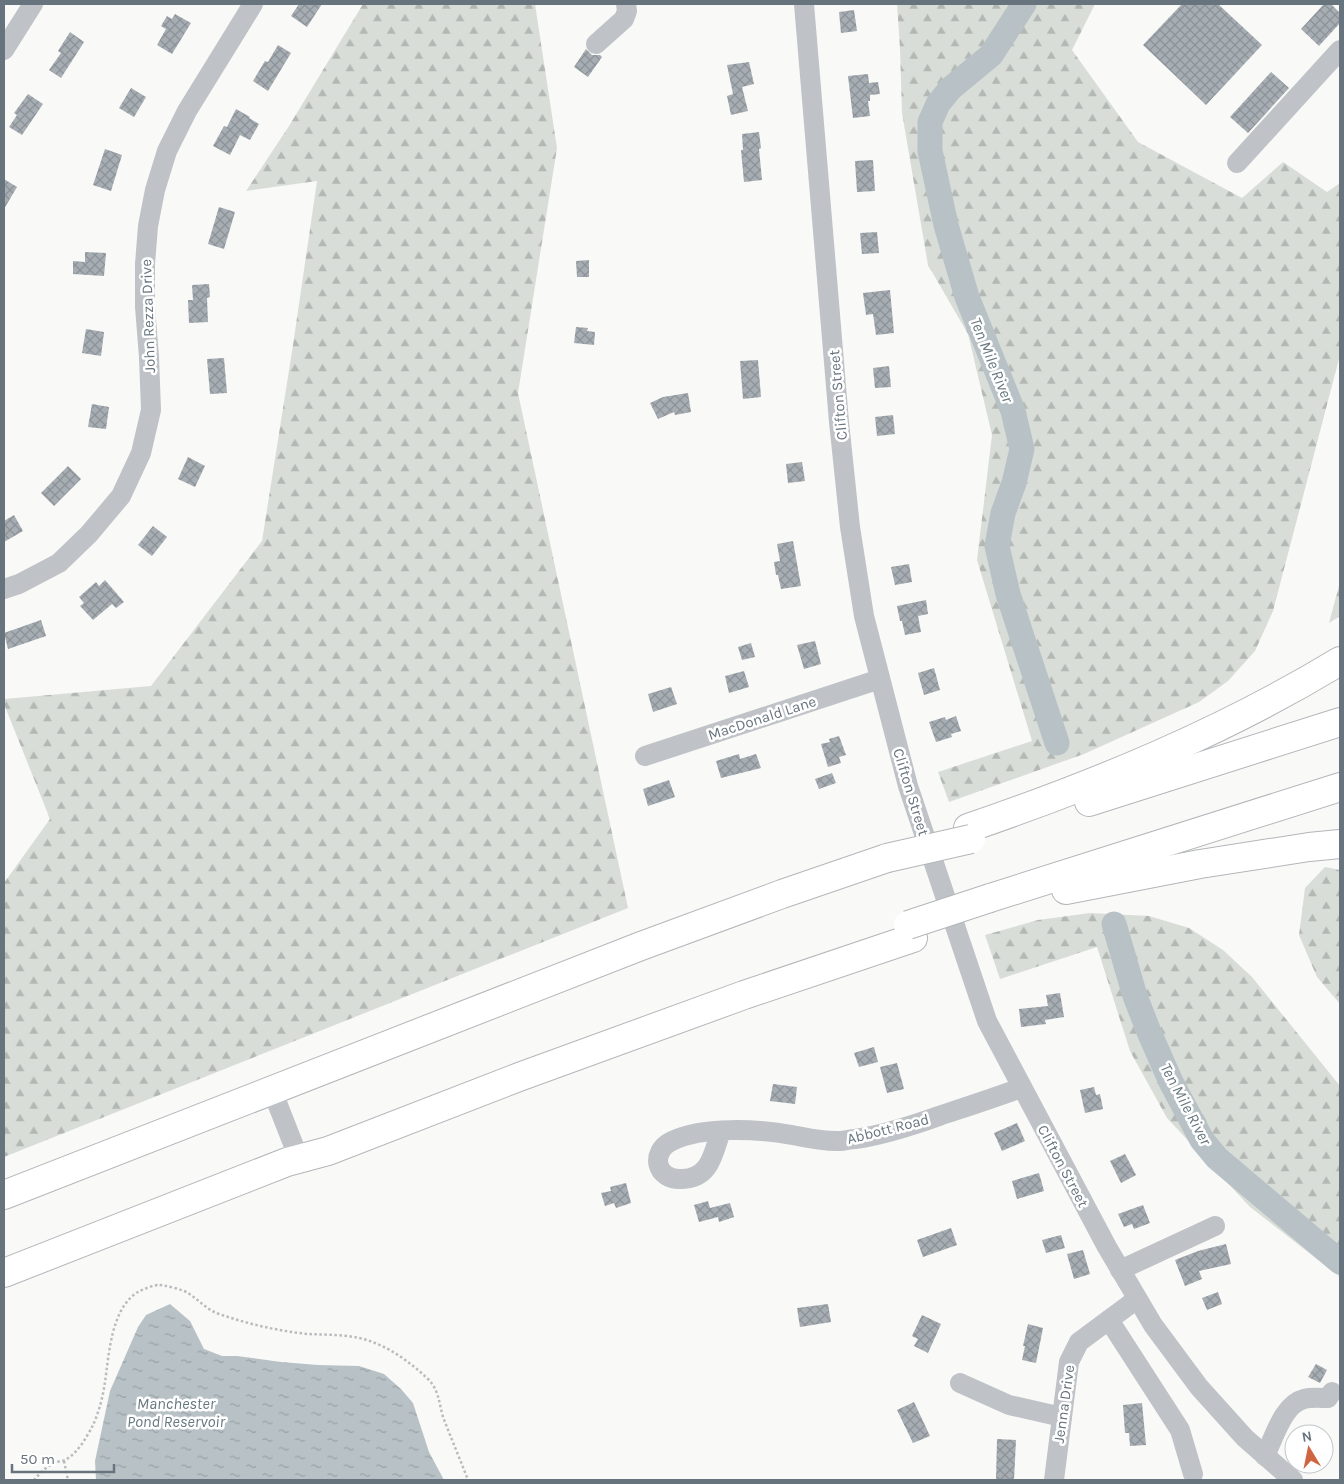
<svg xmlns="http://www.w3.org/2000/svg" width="1344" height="1484" font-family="Karla,sans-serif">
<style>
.forest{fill:url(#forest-firs)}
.water{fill:url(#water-ripples)}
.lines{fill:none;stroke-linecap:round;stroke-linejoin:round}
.river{stroke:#b8c2c6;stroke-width:25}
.building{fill:url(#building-cross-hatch)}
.highway-casing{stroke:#b3b6b9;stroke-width:30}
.path{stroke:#b9bcbe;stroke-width:2.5;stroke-dasharray:2.5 2.5;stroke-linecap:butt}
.minor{stroke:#bfc2c6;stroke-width:20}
.highway{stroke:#fff;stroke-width:28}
.highway-bridge-casing{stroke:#b3b6b9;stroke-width:30;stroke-linecap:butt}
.highway-bridge{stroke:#fff;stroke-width:28}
.labels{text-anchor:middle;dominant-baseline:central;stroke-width:5;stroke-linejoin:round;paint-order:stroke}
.street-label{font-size:15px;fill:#67747e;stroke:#fff}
.water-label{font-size:16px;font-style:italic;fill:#67787f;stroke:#fff}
</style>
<defs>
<pattern id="forest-firs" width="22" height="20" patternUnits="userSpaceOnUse" patternTransform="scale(1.25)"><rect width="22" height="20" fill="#d9ddd7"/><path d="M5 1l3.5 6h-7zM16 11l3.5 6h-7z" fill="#b4b8b4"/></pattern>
<pattern id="water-ripples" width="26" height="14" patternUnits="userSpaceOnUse" patternTransform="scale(1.25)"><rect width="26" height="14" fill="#b8c2c6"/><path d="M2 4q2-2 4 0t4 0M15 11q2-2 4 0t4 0" fill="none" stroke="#99a2a6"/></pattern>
<pattern id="building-cross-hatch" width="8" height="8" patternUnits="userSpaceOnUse" patternTransform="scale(1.25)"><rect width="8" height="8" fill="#a7aeb3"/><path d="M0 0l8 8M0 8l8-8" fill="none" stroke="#8c9297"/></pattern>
</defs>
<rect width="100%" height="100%" fill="#f9f9f7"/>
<g class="forest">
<path d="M363 4H535L557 148 518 393 628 908 4 1157V883L50 819 4 704V699L151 686 262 541 293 345 317 181 246 191 289 126Z"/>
<path d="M897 4H1095L1072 50 1138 142 1242 198 1283 162 1327 192 1340 183V355L1273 611 1255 651 1228 681 1199 702 1084 754 949 802 938 772 1032 741 977 560 992 435 968 334 928 265 902 113 900 48Z"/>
<path d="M1340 582V616L1329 623Z"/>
<path d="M1325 867 1340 870V1004L1317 977 1299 935 1305 888Z"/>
<path d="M1090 913 1149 916 1189 928 1223 950 1252 977 1340 1086V1277L1250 1207 1167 1118 1130 1051 1097 947 1000 979 985 935 1038 920Z"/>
</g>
<path class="water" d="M170 1304 190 1321 204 1349 222 1356H237L281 1362 318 1365 359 1366 384 1374 401 1389 413 1403 429 1452 444 1480H96L95 1461 110 1391 138 1327 146 1315Z"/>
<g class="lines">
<g class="river">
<path d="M1024 4 991 55 950 89 938 104 930 122V151L946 225 967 297 1013 411 1022 449 1014 483 1003 513 997 546 1008 594 1057 743"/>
<path d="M1114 924 1135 996 1149 1032 1171 1082 1202 1140 1217 1158 1340 1262"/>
</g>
</g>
<g class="building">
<path d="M299 4H322L307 27 291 16Z"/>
<path d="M1182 4H1218L1262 45 1206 105 1143 45Z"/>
<path d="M1324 4H1331L1340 13V23L1319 46 1301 29Z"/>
<path d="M854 10 857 31 841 33 839 12Z"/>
<path d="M175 14 191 23 172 54 157 45 166 29 161 26 167 16 172 19Z"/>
<path d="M70 32 84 42 61 78 49 70 61 53 58 51Z"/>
<path d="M278 45 291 53 268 91 253 81 265 61 268 62Z"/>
<path d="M586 49 592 55H600L602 57 588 77 574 67Z"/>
<path d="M749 62 754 84 742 87 748 111 731 115 727 96 733 94 727 65Z"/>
<path d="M1271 72 1289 88 1248 133 1230 117Z"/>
<path d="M868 74 869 83 878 82 880 94 870 95V101H868L870 116 853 118 848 76Z"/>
<path d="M131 88 146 97 134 117 119 108Z"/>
<path d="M28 94 43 104 22 135 9 127 17 115 14 113Z"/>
<path d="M236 109 250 117 249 118 259 124 250 140 240 135 230 155 213 146 224 126 227 127Z"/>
<path d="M759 132 761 148 759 149 762 180 744 182 741 150H743L742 134Z"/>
<path d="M105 149 122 155 111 191 93 185Z"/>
<path d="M873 160 875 191 857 192 855 161Z"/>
<path d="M4 179 17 187 4 209Z"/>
<path d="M219 207 235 212 224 249 208 244Z"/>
<path d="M877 232 879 253 862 254 860 233Z"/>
<path d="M85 252 106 253 104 276 73 274V261L85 262Z"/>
<path d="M589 260V277H577L576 261Z"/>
<path d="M209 284 210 297 207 298 208 322 189 323 188 300H193L192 285Z"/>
<path d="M890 290 894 333 876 335 873 314 866 315 863 293Z"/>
<path d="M576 327 588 328 587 331 595 332 594 345 574 343Z"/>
<path d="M86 329 104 332 101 356 82 353Z"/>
<path d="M224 358 227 393 210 394 207 359Z"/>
<path d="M758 360 761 397 743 399 740 361Z"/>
<path d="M889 366 891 387 875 388 873 368Z"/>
<path d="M688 393 691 412 675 415 674 412 658 419 650 403 663 397Z"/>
<path d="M92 404 109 407 106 429 88 427Z"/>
<path d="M893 415 895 434 877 436 875 417Z"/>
<path d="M188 457 205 466 195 487 178 479Z"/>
<path d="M802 462 805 481 788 483 786 464Z"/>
<path d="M68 466 81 479 54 506 41 493Z"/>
<path d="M14 515 23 531 4 542V521Z"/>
<path d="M153 526 167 537 152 556 138 545Z"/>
<path d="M793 541 801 586 781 589 778 575H776L774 562 780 561 777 544Z"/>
<path d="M909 564 912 582 895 585 891 567Z"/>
<path d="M105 580 124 602 116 608 112 604 93 620 80 606 84 603 79 597 96 582 99 586Z"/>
<path d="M926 600 928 614 918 616 921 632 905 635 902 621H900L897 606Z"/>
<path d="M41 620 46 636 8 649 4 633Z"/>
<path d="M815 641 821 664 804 669 797 645Z"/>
<path d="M751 643 755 657 742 660 738 647Z"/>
<path d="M934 668 940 690 924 695 918 673Z"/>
<path d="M744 671 749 687 729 693 725 676Z"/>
<path d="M671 687 677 704 653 712 648 694Z"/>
<path d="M956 716 961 731 951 734 952 737 936 742 929 722 945 717 946 720Z"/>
<path d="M839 736 846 755 839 757 841 763 828 767 821 744 830 742 829 739Z"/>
<path d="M739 754 740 759 756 754 761 768 721 778 716 761Z"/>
<path d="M832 773 836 783 819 789 815 779Z"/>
<path d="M669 780 675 797 648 806 643 789Z"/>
<path d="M1060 993 1064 1017 1045 1020 1046 1024 1021 1027 1019 1009 1048 1006 1046 995Z"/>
<path d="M874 1047 878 1062 859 1067 854 1053Z"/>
<path d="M897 1063 904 1089 887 1093 880 1067Z"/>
<path d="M773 1084 797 1087 795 1104 770 1101Z"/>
<path d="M1094 1087 1096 1095 1100 1094 1103 1109 1085 1113 1080 1090Z"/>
<path d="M1017 1123 1025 1141 1002 1151 994 1133Z"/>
<path d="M1125 1154 1136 1175 1121 1183 1110 1161Z"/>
<path d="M1039 1173 1044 1191 1017 1199 1012 1181Z"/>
<path d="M626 1183 631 1203 616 1208 614 1203 605 1206 601 1193 611 1191 610 1187Z"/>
<path d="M708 1201 710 1208 730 1203 734 1217 719 1222 718 1217 699 1222 694 1205Z"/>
<path d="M1143 1205 1150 1223 1134 1229 1132 1224 1124 1227 1118 1214Z"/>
<path d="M951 1228 957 1245 923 1257 917 1240Z"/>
<path d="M1061 1235 1065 1248 1046 1253 1042 1240Z"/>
<path d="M1226 1244 1231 1264 1199 1271 1202 1279 1185 1286 1175 1260 1198 1251Z"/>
<path d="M1083 1250 1090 1274 1074 1279 1067 1254Z"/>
<path d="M1218 1292 1222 1304 1207 1310 1202 1298Z"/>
<path d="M828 1304 831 1322 800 1327 797 1308Z"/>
<path d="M922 1315 941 1324 928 1353 914 1346 918 1339 912 1336Z"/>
<path d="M1028 1324 1043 1328 1036 1363 1022 1360 1025 1346H1023Z"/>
<path d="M1316 1364 1327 1370 1320 1383 1308 1377Z"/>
<path d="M914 1402 930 1436 913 1443 897 1410Z"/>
<path d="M1142 1403 1146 1445 1130 1446 1129 1433H1125L1123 1405Z"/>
<path d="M997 1439 1016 1440 1014 1480H996Z"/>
</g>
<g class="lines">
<g class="highway-casing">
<g id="highway">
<path d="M1089 802 1340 722"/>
<path d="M968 828C1097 784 1223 732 1340 661"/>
<path d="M1066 890 1200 864 1309 847 1340 844"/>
<path d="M990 898 1340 787"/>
<path d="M4 1195 641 946 782 894 887 858"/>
<path d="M4 1273 287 1162 328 1151 519 1077 744 995 913 938"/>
</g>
</g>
<g class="path">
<path d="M64 1461 68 1480"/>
<path d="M34 1480C39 1474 46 1467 54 1463 57 1461 61 1462 65 1460 77 1454 87 1437 93 1425 99 1412 103 1396 105 1382 109 1355 111 1308 138 1292 143 1289 154 1285 159 1285 165 1285 184 1290 188 1293 199 1300 207 1310 219 1314 248 1324 278 1331 308 1334 330 1335 354 1334 375 1343 395 1351 412 1364 428 1379 439 1390 439 1403 443 1417 451 1438 460 1459 468 1480"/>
</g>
<g class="minor">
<path d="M804 4 839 422 850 527 864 616 908 786 987 1021 1107 1247 1153 1325 1199 1387 1245 1438 1293 1480"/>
<path d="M596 44 624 19 627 11 626 4"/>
<path d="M4 50 33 4"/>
<path d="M1237 163 1340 50"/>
<path d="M4 589 19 584 59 563 89 534 121 496 141 453 151 410 149 357 145 307V264L148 226 155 190 167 151 187 111 253 4"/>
<path d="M645 756 880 679"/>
<path d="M272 1090 299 1159"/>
<path d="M721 1131C713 1153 711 1178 682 1179 656 1181 649 1152 672 1141 702 1126 759 1129 792 1135 808 1138 824 1142 840 1141 845 1141 850 1139 855 1139 884 1135 911 1126 939 1116 966 1107 994 1098 1021 1088"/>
<path d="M1120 1270 1215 1226"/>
<path d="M1109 1320 1180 1430 1193 1474"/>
<path d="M960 1383 1009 1405 1062 1417"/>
<path d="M1265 1456C1274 1438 1283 1404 1304 1399 1312 1397 1321 1398 1328 1398L1332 1392"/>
<path d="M1054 1480 1069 1362 1079 1342 1137 1299"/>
</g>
<use href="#highway" class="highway"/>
<g class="highway-bridge-casing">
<g id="highway-bridge">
<path d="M887 858 971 839"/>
<path d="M908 925 990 898"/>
</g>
</g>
<use href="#highway-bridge" class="highway-bridge"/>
</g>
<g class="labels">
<g class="street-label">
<text transform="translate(148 316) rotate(-92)">John Rezza Drive</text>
<text transform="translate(838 395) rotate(-95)">Clifton Street</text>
<text transform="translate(762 718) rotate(-18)">MacDonald Lane</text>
<text transform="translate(911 792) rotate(73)">Clifton Street</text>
<text transform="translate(888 1129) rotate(-14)">Abbott Road</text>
<text transform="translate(1063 1166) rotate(62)">Clifton Street</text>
<text transform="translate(1064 1404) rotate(-82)">Jenna Drive</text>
</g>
<g class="water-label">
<text transform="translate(992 360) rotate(68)">Ten Mile River</text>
<text transform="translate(1186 1104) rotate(62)">Ten Mile River</text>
<text x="176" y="1403">Manchester<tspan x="176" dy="18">Pond Reservoir</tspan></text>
</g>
</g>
<rect width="1344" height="1484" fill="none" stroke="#67747e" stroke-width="10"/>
<g transform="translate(1309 1449) rotate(350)"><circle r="24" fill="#ffffff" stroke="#c2c7cb"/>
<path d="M0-4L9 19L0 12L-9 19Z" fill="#cf6641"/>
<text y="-8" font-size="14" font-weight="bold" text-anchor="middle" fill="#67747e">N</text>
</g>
<path d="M12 1464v8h102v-8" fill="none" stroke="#67747e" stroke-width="2.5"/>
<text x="20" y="1464" font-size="15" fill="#67747e" stroke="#ffffff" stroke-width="4" paint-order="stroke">50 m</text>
</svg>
